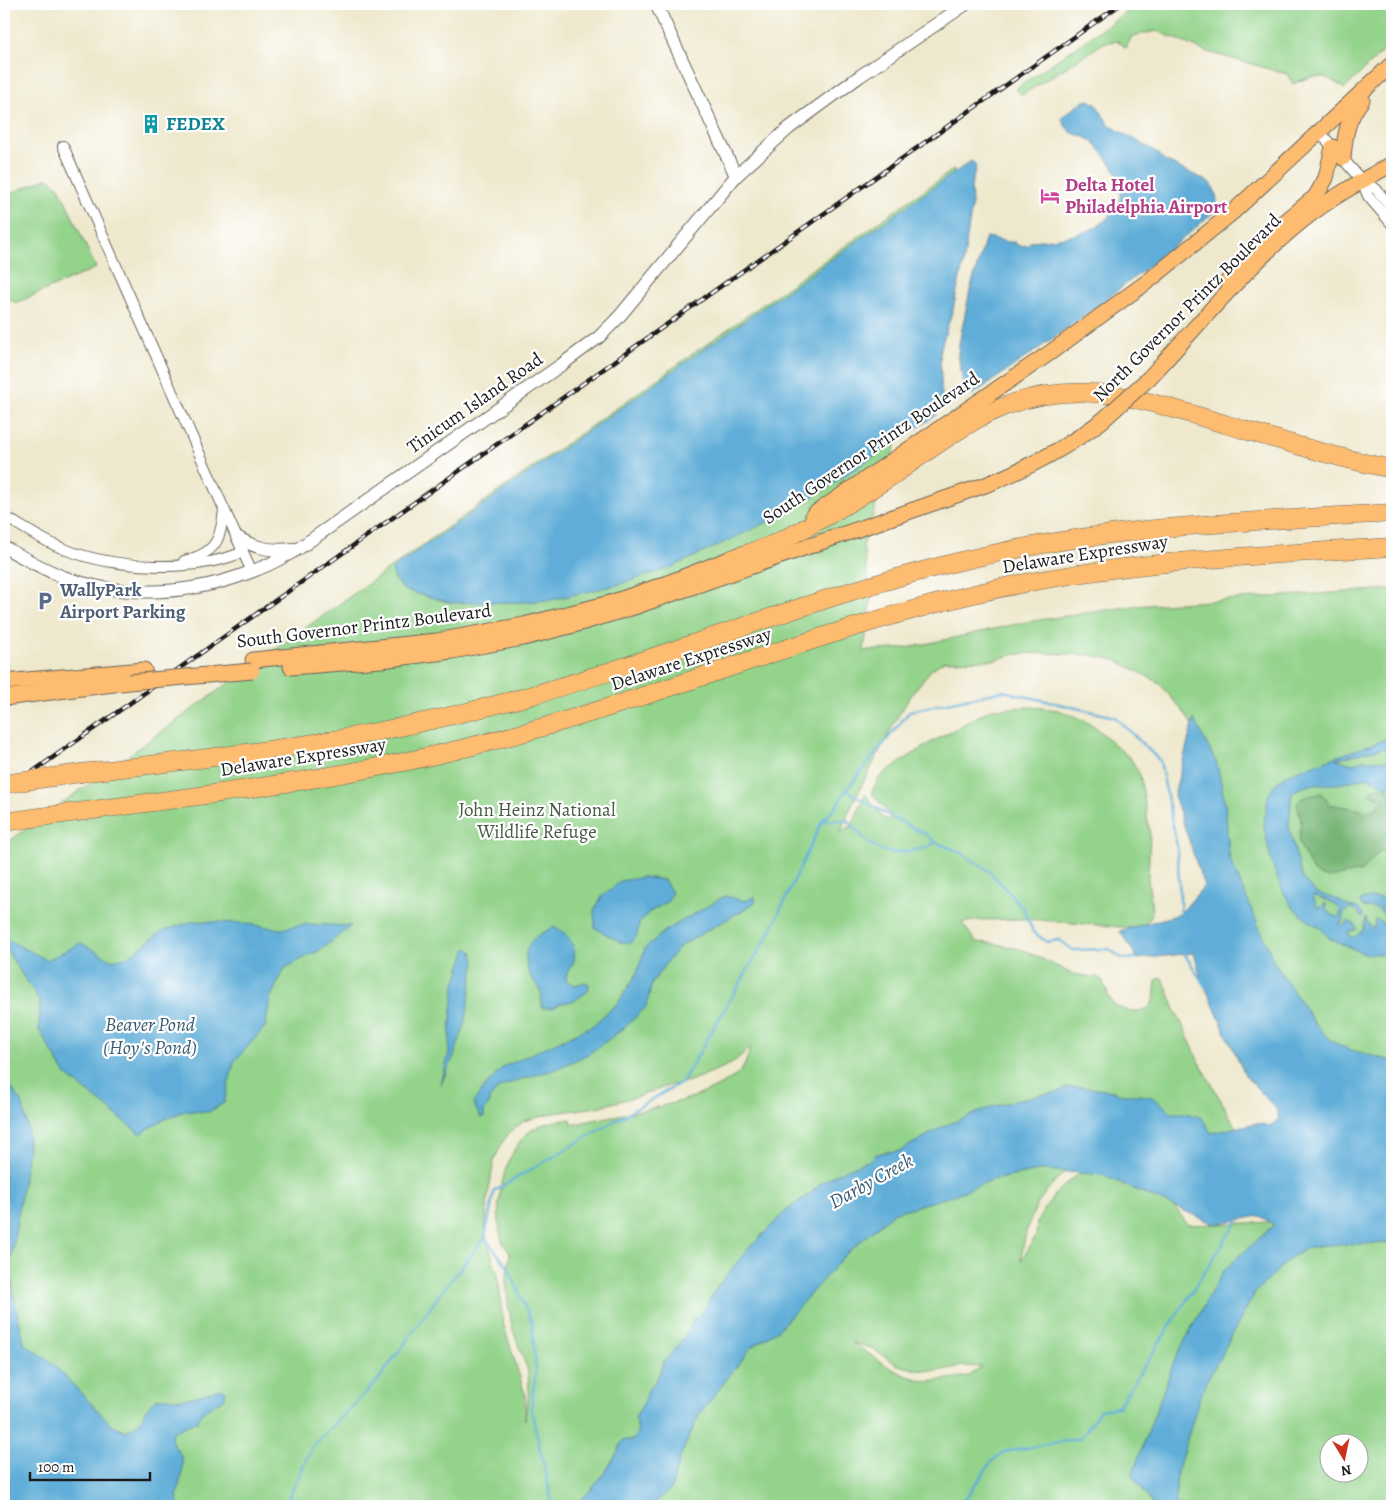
<svg xmlns="http://www.w3.org/2000/svg" width="1396" height="1510" font-family="Alegreya,serif">
<style>
.green{fill:#93d38a;stroke:#587853;fill-rule:evenodd}
.forest{fill:#76b576;stroke:#496849}
.water{fill:#5eadd8;stroke:#3d647a;fill-rule:evenodd}
.lines{fill:none;stroke-linecap:round;stroke-linejoin:round}
.stream{stroke:#5eadd8;stroke-width:2.5}
.minor-casing{stroke:#66635a;stroke-width:12}
.tertiary-casing{stroke:#66635a;stroke-width:14}
.primary-casing{stroke:#66635a;stroke-width:17}
.motorway-casing{stroke:#66635a;stroke-width:19}
.minor{stroke:#fff;stroke-width:10}
.tertiary{stroke:#fff;stroke-width:12}
.primary{stroke:#febc70;stroke-width:15}
.motorway{stroke:#febc70;stroke-width:18}
.rail-casing{stroke:#1c1c1c;stroke-width:4.5}
.rail{stroke:#fff;stroke-width:2.5;stroke-dasharray:8;stroke-linecap:butt}
.primary-bridge-casing{stroke:#66635a;stroke-width:17;stroke-linecap:butt}
.motorway-bridge-casing{stroke:#66635a;stroke-width:19;stroke-linecap:butt}
.primary-bridge{stroke:#febc70;stroke-width:15}
.motorway-bridge{stroke:#febc70;stroke-width:18}
.labels{text-anchor:middle;dominant-baseline:central;stroke-width:4.5;stroke-linejoin:round;paint-order:stroke}
.culture-label{font-size:19px;font-weight:bold;fill:#0d838f;stroke:#fff;text-anchor:start}
.hotel-label{font-size:19px;font-weight:bold;fill:#b23c85;stroke:#fff;text-anchor:start}
.street-label{font-size:19px;fill:#1c1c1c;stroke:#fff}
.service-label{font-size:19px;font-weight:bold;fill:#4e5e75;stroke:#fff;text-anchor:start}
.park-label{font-size:19px;fill:#465c42;stroke:#fff}
.water-label{font-size:20px;font-style:italic;fill:#3a5d71;stroke:#fff}
</style>
<rect width="100%" height="100%" fill="#fff"/>
<filter id="ink" filterUnits="userSpaceOnUse"><feTurbulence type="fractalNoise" baseFrequency=".02" numOctaves="2"/><feDisplacementMap in="SourceGraphic" scale="10" xChannelSelector="R" yChannelSelector="G"/><feConvolveMatrix kernelMatrix="1 2 1 2 8 2 1 2 1" color-interpolation-filters="sRGB"/></filter>
<filter id="wash" filterUnits="userSpaceOnUse"><feTurbulence type="fractalNoise" baseFrequency=".0096" numOctaves="4" result="noise"/><feDisplacementMap in="SourceGraphic" scale="20" xChannelSelector="R" yChannelSelector="G"/><feGaussianBlur stdDeviation="1.12" result="paint"/><feColorMatrix in="noise" values="0 0 0 0 0 0 0 0 0 0 0 0 0 0 0 0 0 1.4 0 .05"/><feComposite in="paint" operator="in"/></filter>
<g filter="url(#wash)">
<rect width="100%" height="100%" fill="#eee8cc"/>
<g class="green">
<path d="M1138 4H1392V42L1345 89C1325 74 1316 73 1293 84L1287 74 1204 51 1157 31 1132 36 1126 48 1118 41 1104 43 1022 95 1015 89Z"/>
<path d="M954 169 955 192 900 432 863 545 871 596 864 651 907 648 1026 622 1133 606 1392 589V1140L1328 1108 1232 866 1204 746 1186 715 1158 682 1116 660 1091 655 1044 653 1016 654 993 660 944 661 931 670 914 691 898 716 853 802 840 833 846 828 852 827 865 794 884 819H894L873 795 872 791 879 778 887 771 930 743 991 709 1032 707 1059 710 1085 721 1097 729 1131 759 1140 775 1150 833 1148 879 1152 911 1150 919 1141 927 1132 928 1028 919 979 920 962 923 976 942 991 943 1024 950 1072 974 1096 977 1102 980C1105 986 1108 997 1112 1002 1123 1013 1136 1013 1149 1008L1154 1000 1156 981 1160 978H1163L1174 1007 1198 1059 1242 1139 970 1171 1072 1167C1039 1191 1025 1221 1021 1261L1036 1236 1037 1222 1043 1211 1058 1191 1083 1170 1156 1182 1188 1225 1275 1222 1270 1228 1233 1265 1192 1326 1183 1350 1247 1264 1392 1211V1506H626L635 1450 600 1506H4V845L287 641ZM750 1048C749 1053 745 1067 740 1072 737 1076 731 1078 727 1081 685 1108 621 1112 572 1125L571 1119C560 1120 547 1122 537 1127 504 1143 492 1208 502 1241 504 1245 508 1250 510 1254L506 1280 508 1305 513 1330 528 1371 529 1390 525 1420V1394L503 1323 498 1276 485 1232 488 1195 494 1161 502 1143 510 1132 524 1121 555 1113 597 1107 639 1096 671 1085 690 1081 731 1064ZM852 1342 873 1349 898 1365 918 1370 937 1371 963 1366 982 1367 969 1376 928 1382 904 1375 885 1365ZM1328 1442H1358V1472H1328Z"/>
<path d="M48 178 59 187 96 268 16 303 4 296V196Z"/>
</g>
<path class="forest" d="M1375 787H1386L1392 800V845L1378 853 1362 871 1329 878 1318 875 1312 870 1301 847 1299 842 1301 820 1297 803 1302 798 1322 793 1329 804 1368 811 1375 809 1385 800 1370 794 1371 790Z"/>
<g class="water">
<path d="M1089 100 1096 104 1109 125 1158 153 1165 161 1209 182C1217 191 1218 199 1216 210 1139 278 1056 337 972 395L964 388 958 354 959 344 970 290 986 237C997 238 1003 243 1015 242L1018 246 1028 245 1031 241C1050 239 1069 238 1087 231 1106 224 1127 203 1120 181 1116 168 1103 153 1094 143 1082 131 1071 141 1062 119L1063 116 1084 101Z"/>
<path d="M971 161 974 163 976 167 971 186 972 204 963 265 953 309 940 350 942 405 935 416 791 511 668 569 617 585 551 600 523 602 452 603 404 590 395 580 392 569Z"/>
<path d="M1194 719 1217 764 1225 802 1229 857 1274 962 1315 1024 1331 1041 1351 1050 1392 1061V1243L1323 1245 1307 1248 1290 1258 1255 1293 1202 1390 1177 1473 1175 1506H1154L1132 1475 1175 1359 1209 1296 1225 1269 1274 1225 1260 1216 1214 1224 1102 1175 1044 1170 992 1180 948 1197 893 1213 844 1256 779 1329 751 1348 699 1415 680 1457 671 1489 651 1506H572C593 1493 613 1463 623 1440H633C641 1430 636 1428 635 1418L645 1400 649 1388 657 1379 663 1363 685 1337 694 1319 702 1313 717 1287 748 1249 786 1211 812 1192 821 1183 836 1174 864 1162 869 1161 875 1155 885 1152 900 1151 944 1126 962 1119 995 1106 1039 1095 1058 1092 1066 1088 1080 1087 1114 1091 1124 1095H1139L1152 1097 1173 1113H1186L1202 1118 1211 1133 1257 1123 1270 1126 1279 1119 1276 1109 1245 1075 1201 978 1194 953 1138 959 1120 931 1180 914 1204 886 1174 795Z"/>
<path d="M1392 737V789L1368 777 1339 784 1309 785 1292 792 1289 827 1302 878 1316 893 1339 900 1345 905 1358 908 1364 916 1361 918 1358 911 1351 908 1343 913 1344 921 1341 922V928L1348 921 1356 925V930L1350 931 1347 933 1354 938 1363 930 1366 918 1369 925 1374 929 1375 919 1382 922V924L1386 927 1384 914 1376 908 1363 907 1360 904 1361 900C1370 897 1384 897 1391 902L1384 903 1380 908 1387 913 1389 924 1392 925V955L1362 953 1329 938 1321 928 1310 922 1293 908 1289 902 1279 883 1270 857 1264 825 1268 796 1274 785 1288 774ZM1383 748 1387 752V761L1362 760 1352 764 1336 759ZM1313 896C1322 898 1335 902 1341 910L1339 918C1331 915 1326 913 1326 903L1320 908 1317 907Z"/>
<path d="M643 877 664 880 672 893 668 901 648 913 639 924 637 936 630 943 620 942 595 928 594 911 602 896 621 881Z"/>
<path d="M725 896 745 901 754 897 756 901 747 908 680 946 663 967 652 983 646 1007 624 1028 590 1053 557 1069 518 1080 499 1088 490 1098 488 1106 484 1110V1117L481 1118 473 1103 484 1088 503 1067 592 1026 618 1003 636 975 645 948 665 931Z"/>
<path d="M194 921 241 923 281 929 306 924 351 926 322 949 285 968 271 996 265 1027 234 1062 224 1103 209 1112 184 1111 161 1121 140 1134 65 1074 39 1030 40 1001 10 956 4 942V938L47 960 81 943 112 960 129 956 162 931Z"/>
<path d="M555 927C567 932 579 949 573 963 569 972 566 970 566 981L575 985 585 982 589 984 588 991 574 1001 562 1003 553 1008H542C542 1003 542 997 541 992 538 986 533 981 530 975 519 948 531 936 555 927Z"/>
<path d="M467 948 472 951 475 961 465 1024 454 1056 441 1084 449 1052 451 1017 455 984Z"/>
<path d="M4 1077 23 1105 28 1129V1150L10 1267 15 1304 25 1345 49 1360 111 1424 125 1431C145 1425 145 1404 156 1399 162 1396 170 1399 176 1399 190 1400 207 1392 221 1389L226 1391 224 1399 205 1410 197 1421 173 1432C166 1442 179 1448 182 1459 184 1470 180 1480 178 1490 177 1496 178 1501 178 1506H4Z"/>
</g>
<g class="lines">
<g class="stream">
<path d="M846 790 895 819 924 833 935 842 962 853 989 871 1022 907 1028 919 1033 932 1047 942 1059 940 1073 950 1109 949 1123 959 1138 958"/>
<path d="M824 821 848 820C859 834 874 852 894 853 900 853 907 851 914 850 921 849 930 848 935 842"/>
<path d="M1184 953 1206 988"/>
<path d="M485 1238 508 1267 532 1323 536 1369 531 1409 553 1506"/>
<path d="M285 1506 312 1447 379 1379 440 1294 485 1238 494 1191 682 1082 769 934 822 821 834 809 846 790 910 711 1003 691 1115 717 1160 761 1177 846 1181 915"/>
<path d="M960 1506 993 1460 1004 1452 1081 1438 1100 1410 1118 1407 1240 1217"/>
</g>
</g>
</g>
<g filter="url(#ink)">
<g class="lines">
<g class="minor-casing">
<g id="minor">
<path d="M1319 131 1362 181 1376 189 1392 209"/>
<path d="M63 146 252 572"/>
<path d="M1362 181 1368 196 1392 224"/>
<path d="M4 516C24 528 43 541 64 549 114 569 194 573 243 552"/>
<path d="M184 561C216 553 221 540 224 509"/>
</g>
</g>
<g class="tertiary-casing">
<g id="tertiary">
<path d="M656 4 736 176"/>
<path d="M237 537C256 549 271 551 293 549"/>
<path d="M4 547C22 557 41 568 61 576 124 600 196 595 258 569 272 564 285 556 298 549L561 365 599 337 618 318 736 176 789 128 860 76 966 4"/>
</g>
</g>
<g class="primary-casing">
<g id="primary">
<path d="M1343 158C1345 133 1347 120 1362 100"/>
<path d="M1228 281 1240 263 1257 245 1316 196 1326 178 1333 147"/>
<path d="M1149 378C1199 325 1245 267 1302 221 1329 199 1361 181 1392 164"/>
<path d="M813 515 1051 352 1151 279 1233 212 1392 64"/>
<path d="M253 660 437 641 524 625 610 603 668 583 742 554"/>
<path d="M291 667 381 660 452 651 523 638 570 626 637 606 988 484C1030 467 1068 447 1103 420"/>
<path d="M4 682 144 670"/>
<path d="M4 698 129 682"/>
</g>
</g>
<g class="motorway-casing">
<g id="motorway">
<path d="M732 559C745 554 758 550 771 545 813 526 853 501 892 476 923 455 953 431 987 414 1073 372 1143 400 1228 425 1282 441 1337 458 1392 469"/>
<path d="M81 773C157 764 233 756 309 744 384 732 459 715 533 695 688 651 838 586 997 553 1127 525 1260 521 1392 513"/>
<path d="M4 822C159 800 316 785 469 747 640 705 803 635 974 594 1111 561 1252 556 1392 547"/>
</g>
</g>
<use href="#minor" class="minor"/>
<use href="#tertiary" class="tertiary"/>
<use href="#primary" class="primary"/>
<use href="#motorway" class="motorway"/>
<g class="rail-casing">
<path id="rail" d="M4 792 1121 4"/>
</g>
<use href="#rail" class="rail"/>
<g class="primary-bridge-casing">
<g id="primary-bridge">
<path d="M1103 420 1149 378"/>
<path d="M129 682 252 671"/>
</g>
</g>
<g class="motorway-bridge-casing">
<path id="motorway-bridge" d="M4 784 81 773"/>
</g>
<use href="#primary-bridge" class="primary-bridge"/>
<use href="#motorway-bridge" class="motorway-bridge"/>
</g>
</g>
<defs>
<g id="building-bare" transform="scale(1.5)"><path d="M-4-6H4V6H1V3H-1V6H-4ZM-2.5-4.3h1.7v1.8h-1.7ZM.8-4.3h1.7v1.8H.8ZM-2.5-1h1.7V.8h-1.7ZM.8-1h1.7V.8H.8Z" fill="#0f9aa8" stroke="#fff" stroke-width="2.5" paint-order="stroke"/></g>
<g id="hotel-bare" transform="scale(1.5)"><path d="M-6-4.5h1.5V1H6V5H4.5V3h-9V5H-6ZM-4 0a1.8 1.8 0 1 1 3.6 0ZM.5 0V-2.5h3Q6-2.5 6 0Z" fill="#d1479c" stroke="#fff" stroke-width="2.5" paint-order="stroke"/></g>
<g id="parking-bare" transform="scale(1.5)"><path d="M-3.5-5.5H1a3.5 3.5 0 0 1 0 7H-1V5.5H-3.5ZM-1-3.4V-.6H.8a1.4 1.4 0 0 0 0-2.8Z" fill="#5c6f8a" stroke="#fff" stroke-width="2.5" paint-order="stroke"/></g>
</defs>
<g fill-rule="evenodd">
<use href="#building-bare" x="151" y="124"/>
<use href="#hotel-bare" x="1050" y="196"/>
<use href="#parking-bare" x="45" y="601"/>
</g>
<g class="labels">
<g class="culture-label">
<text x="166" y="124">FEDEX</text>
</g>
<g class="hotel-label">
<text x="1065" y="185">Delta Hotel<tspan x="1065" dy="22">Philadelphia Airport</tspan></text>
</g>
<g class="street-label">
<text transform="translate(1187 308) rotate(-45)">North Governor Printz Boulevard</text>
<text transform="translate(475 403) rotate(-35)">Tinicum Island Road</text>
<text transform="translate(871 448) rotate(-34)">South Governor Printz Boulevard</text>
<text transform="translate(1085 554) rotate(-9)">Delaware Expressway</text>
<text transform="translate(364 626) rotate(-7)">South Governor Printz Boulevard</text>
<text transform="translate(691 659) rotate(-18)">Delaware Expressway</text>
<text transform="translate(303 757) rotate(-9)">Delaware Expressway</text>
</g>
<g class="service-label">
<text x="60" y="590">WallyPark<tspan x="60" dy="22">Airport Parking</tspan></text>
</g>
<g class="park-label">
<text x="537" y="810">John Heinz National<tspan x="537" dy="22">Wildlife Refuge</tspan></text>
</g>
<g class="water-label">
<text x="150" y="1024">Beaver Pond<tspan x="150" dy="23">(Hoy's Pond)</tspan></text>
<text transform="translate(871 1181) rotate(-29)">Darby Creek</text>
</g>
</g>
<rect width="1396" height="1510" fill="none" stroke="#fff" stroke-width="20"/>
<g transform="translate(1344 1458) rotate(170)"><circle r="24" fill="#ffffff" stroke="#a4a4a4"/>
<path d="M0-4L9 19L0 12L-9 19Z" fill="#c8321e"/>
<text y="-8" font-size="14" font-weight="bold" text-anchor="middle" fill="#1c1c1c">N</text>
</g>
<path d="M30 1472v8h120v-8" fill="none" stroke="#1c1c1c" stroke-width="2.5"/>
<text x="38" y="1472" font-size="15" fill="#1c1c1c" stroke="#ffffff" stroke-width="4" paint-order="stroke">100 m</text>
</svg>
